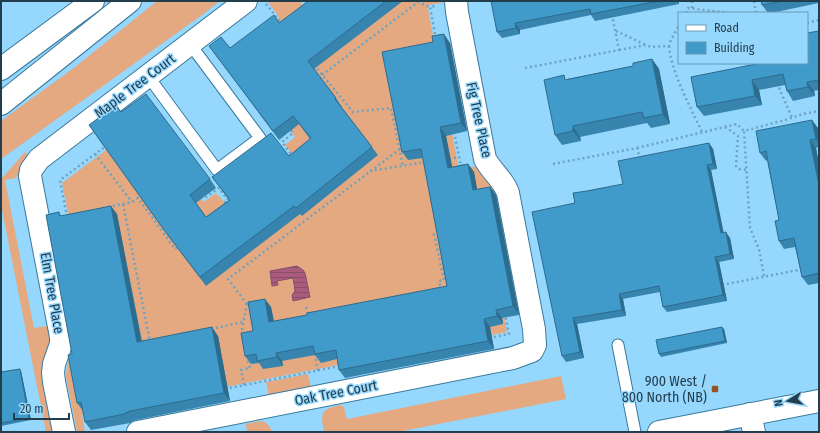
<svg xmlns="http://www.w3.org/2000/svg" width="820" height="433" font-family="'Fira Sans Condensed',sans-serif">
<style>
.grass{fill:#e5a981}
.water{fill:url(#water-rules);stroke:#82526e}
.lines{fill:none;stroke-linecap:round;stroke-linejoin:round}
.lane-casing{stroke:#3a799c;stroke-width:13}
.street-casing{stroke:#3a799c;stroke-width:24}
.secondary-casing{stroke:#3a799c;stroke-width:24}
.highway-casing{stroke:#3a799c;stroke-width:24}
.path{stroke:#6ea2c0;stroke-width:2.5;stroke-dasharray:2 3;stroke-linecap:butt}
.lane{stroke:#fff;stroke-width:11}
.street{stroke:#fff;stroke-width:22}
.secondary{stroke:#fff;stroke-width:22}
.highway{stroke:#fff;stroke-width:22}
.wall{fill:#3784ae}
.shaded-wall{fill:#2d6c8d}
.building{fill:#409aca;stroke:#2d6c8d}
.poi-dot{fill:#955420;stroke:#96d7fd;stroke-width:1.5}
.labels{text-anchor:middle;dominant-baseline:central;stroke-width:3;stroke-linejoin:round;paint-order:stroke}
.street-label{font-size:14px;fill:#223d4c;stroke:#96d7fd}
.poi-label{font-size:14px;fill:#223d4c;stroke:#96d7fd;text-anchor:end}
</style>
<defs>
<pattern id="water-rules" width="6" height="5" patternUnits="userSpaceOnUse"><rect width="6" height="5" fill="#ab5b7c"/><path d="M0 2.5h6" fill="none" stroke="#8b4c68"/></pattern>
</defs>
<rect width="100%" height="100%" fill="#96d7fd"/>
<g class="grass">
<path d="M157 1H220L202 15 1 159V121L75 67Z"/>
<path d="M274 1H300L307 11 321 1H447L446 2 429 5 428 9 459 169 479 166 499 192 481 196 507 332 82 415 85 432H77L66 377C66 368 69 359 73 350L94 346 62 183 142 123 204 202 216 193 226 204 289 155 290 151 285 145 295 137 234 54 276 21 279 17 268 2Z"/>
<path d="M25 152 28 155 21 164 18 176 16 178 5 180 34 328 47 326 49 327 52 333 45 357 55 432H46L1 205V179Z"/>
<path d="M308 374 311 388 269 397 266 382Z"/>
<path d="M561 376 566 399 398 432H324C320 412 321 409 341 405L344 407 347 419Z"/>
<path d="M261 421C267 422 270 426 272 432H247L246 424Z"/>
</g>
<path class="water" d="M297 266 303 270 305 273 310 297 293 301 292 295 295 291 293 278 277 281 278 285 272 286 270 271Z"/>
<g class="lines">
<g class="lane-casing">
<g id="lane">
<path d="M148 76 217 170 260 138 190 44"/>
<path d="M618 345 635 432"/>
</g>
</g>
<g class="street-casing">
<g id="street">
<path d="M750 414 754 432"/>
<path d="M64 432 54 382 53 373 54 364 61 344V337L30 176 31 170 39 159 246 1"/>
<path d="M138 432 513 358 532 351 535 345 534 329 508 193C504 180 491 171 485 159L457 12 456 1"/>
</g>
</g>
<g class="secondary-casing">
<path id="secondary" d="M659 432 819 401"/>
</g>
<g class="highway-casing">
<g id="highway">
<path d="M1 69 93 1"/>
<path d="M1 104 130 1"/>
</g>
</g>
<g class="path">
<path d="M754 1 756 13"/>
<path d="M266 4 283 25"/>
<path d="M692 8V1"/>
<path d="M686 13 688 8 730 13"/>
<path d="M807 23 819 20"/>
<path d="M616 31 646 45"/>
<path d="M436 39 430 7 436 6"/>
<path d="M669 46C671 72 691 108 702 132"/>
<path d="M619 50 646 45 651 47 669 46 670 42 679 25"/>
<path d="M314 65 353 112 391 108 403 166"/>
<path d="M525 68 619 50 612 15"/>
<path d="M322 75 418 2 430 7"/>
<path d="M777 83 792 118"/>
<path d="M725 127 738 136 736 166 739 169 747 170"/>
<path d="M454 132 461 166 463 165"/>
<path d="M637 148 737 124 744 131"/>
<path d="M95 154 132 202"/>
<path d="M285 156 290 153 282 142 293 133 290 129"/>
<path d="M449 159 459 157"/>
<path d="M553 164 637 148 640 159"/>
<path d="M370 171 426 162"/>
<path d="M202 195 205 198 219 188 227 199 230 197"/>
<path d="M123 204 150 342"/>
<path d="M108 207 132 202 138 198 175 249 179 246"/>
<path d="M222 207 227 199"/>
<path d="M67 217 60 180 106 146"/>
<path d="M439 233 434 234 444 280 439 281 441 290"/>
<path d="M764 276 759 249 750 228 744 131 785 120 803 114 819 111"/>
<path d="M722 285 803 269"/>
<path d="M247 304 228 279 400 149"/>
<path d="M306 307 308 315"/>
<path d="M211 329 243 322"/>
<path d="M243 335 242 329 247 304H248"/>
<path d="M489 338 509 334 505 314"/>
<path d="M315 354 318 371"/>
<path d="M244 385 241 370 250 368 247 358"/>
<path d="M225 389 340 366"/>
</g>
<use href="#lane" class="lane"/>
<use href="#street" class="street"/>
<use href="#secondary" class="secondary"/>
<use href="#highway" class="highway"/>
</g>
<g class="wall">
<path d="M306 1H403L314 69 336 98 342 107H341L378 155 302 216 300 214 206 286 170 238 89 125 121 112 210 179 216 188 196 203 206 217 229 200 212 177 289 156 310 139 299 124 279 140 209 46 230 48 279 23 307 2Z"/>
<path d="M491 1H679V4L595 21 591 15 520 30V34L502 38 497 32Z"/>
<path d="M761 1H819V3L771 13H768L762 5Z"/>
<path d="M819 31V90L814 91 815 96 793 101 787 91 785 85 759 90 762 105 704 116 697 107 691 77 807 63Z"/>
<path d="M450 43 467 131 446 136 452 167 468 164 474 172 477 190 490 187 496 195 519 315 502 318 503 324 490 327 494 349 345 378 339 370 337 359 321 363 315 355 282 361 283 366 263 369 259 363 251 364 245 356 253 331 271 307 274 321 307 315 447 286 423 158 408 160 402 152Z"/>
<path d="M652 59 659 69 670 124 651 128 647 123 580 137 581 141 562 145 555 135 567 79 633 66Z"/>
<path d="M818 128 819 135V147L816 148 819 164V283L808 285 802 277 795 247 784 249 779 241V220L767 160 766 161 760 153Z"/>
<path d="M709 143 713 149 717 169 711 170 723 233 730 238 734 259 719 262 727 301 667 312 663 307 660 292 623 299 626 316 577 324 584 358 566 362 562 356 575 203 587 191 623 184Z"/>
<path d="M59 212 61 216 117 214 142 341 218 336 230 401 136 420 130 423 91 430 85 422 83 411 77 403Z"/>
<path d="M724 329 727 343 661 357 659 354Z"/>
<path d="M21 371 31 420 1 426V372Z"/>
</g>
<g class="shaded-wall">
<path d="M515 23 520 30V34L516 28Z"/>
<path d="M444 34 450 43 467 131 461 123Z"/>
<path d="M652 59 659 69 670 124 663 114Z"/>
<path d="M752 80 759 90 762 105 755 96Z"/>
<path d="M807 82 814 91 815 96 808 87Z"/>
<path d="M812 120 818 128 819 135V144L816 139Z"/>
<path d="M573 126 580 137 581 141 573 131Z"/>
<path d="M440 127 446 136 454 176 448 168Z"/>
<path d="M810 140 816 148 819 164V185Z"/>
<path d="M709 143 713 149 717 169 713 164Z"/>
<path d="M468 164 474 172 479 199 473 190Z"/>
<path d="M707 165 711 170 725 239 721 233Z"/>
<path d="M490 187 496 195 519 315 513 306Z"/>
<path d="M111 206 117 214 143 350 137 342Z"/>
<path d="M726 232 730 238 734 259 730 254Z"/>
<path d="M715 257 719 262 727 301 723 295Z"/>
<path d="M619 294 623 299 626 316 622 310Z"/>
<path d="M265 299 271 307 275 330 269 322Z"/>
<path d="M496 310 502 318 503 324 497 316Z"/>
<path d="M573 318 577 324 584 358 580 352Z"/>
<path d="M484 319 490 327 494 349 488 341Z"/>
<path d="M212 327 218 336 230 401 224 393Z"/>
<path d="M722 327 724 329 727 343 725 341Z"/>
<path d="M276 353 282 361 283 366 277 357Z"/>
<path d="M20 369 21 371 31 420 29 418Z"/>
</g>
<g class="building">
<path d="M306 1H386L308 61 336 98 335 99 372 147 296 208 294 206 200 277 164 230 89 125 116 105 121 112 146 94 210 179 190 195 206 217 230 200 212 177 271 133 289 156 311 138 293 116 273 131 209 46 221 37 230 48 274 15 279 23 307 2Z"/>
<path d="M491 1H659L591 14 590 9 515 23 516 28 497 32Z"/>
<path d="M761 1H783L762 5Z"/>
<path d="M819 31V80L807 82 808 87 787 91 783 74 752 80 755 96 697 107 691 77 761 63H807V33Z"/>
<path d="M444 34 461 123 440 127 448 168 468 164 473 190 490 187 513 306 496 310 497 316 484 319 488 341 339 370 336 350 315 354 313 346 276 353 277 357 257 361 256 354 245 356 241 333 253 331 248 302 265 299 269 322 307 315V313L447 286 421 149 402 152 382 52 433 42 432 36Z"/>
<path d="M652 59 663 114 644 118 642 112 573 126V131L555 135 544 80 564 75 565 80 633 66V63Z"/>
<path d="M812 120 816 139 810 140 819 185V273L802 277 794 238 779 241 775 221 779 220 766 151 760 153 756 131Z"/>
<path d="M709 143 713 164 707 165 721 233 726 232 730 254 715 257 723 295 663 307 659 286 619 294 622 310 573 318 580 352 562 356 532 212 575 203 573 193 587 191 623 184 618 161Z"/>
<path d="M111 206 137 342 212 327 224 393 130 411 124 414 85 422 81 402 77 403 68 355 72 354 46 215 59 212 60 216Z"/>
<path d="M722 327 725 341 659 354 656 340Z"/>
<path d="M20 369 29 418 1 423V372Z"/>
</g>
<rect class="poi-dot" x="711" y="385" width="8" height="8" rx="2"/>
<g class="labels">
<g class="street-label">
<text transform="translate(135 86) rotate(-37)">Maple Tree Court</text>
<text transform="translate(479 120) rotate(78)">Fig Tree Place</text>
<text transform="translate(52 293) rotate(80)">Elm Tree Place</text>
<text transform="translate(336 393) rotate(-11)">Oak Tree Court</text>
</g>
<g class="poi-label">
<text x="707" y="381">900 West /<tspan x="707" dy="16">800 North (NB)</tspan></text>
</g>
</g>
<rect width="820" height="433" fill="none" stroke="#223d4c" stroke-width="4"/>
<rect x="678" y="12" width="130" height="52" fill="#96d7fd" stroke="#6899b6"/>
<rect x="686" y="25" width="20" height="6" fill="#ffffff" stroke="#6899b6"/>
<text x="714" y="32" font-size="12" fill="#223d4c">Road</text>
<rect x="686" y="42" width="20" height="12" fill="#409aca" stroke="#6899b6"/>
<text x="714" y="52" font-size="12" fill="#223d4c">Building</text>
<g transform="translate(788 401) rotate(259)" stroke="#96d7fd" stroke-width="3" paint-order="stroke">
<path d="M0-3L7 15L0 10L-7 15Z" fill="#223d4c"/>
<text y="-6" font-size="11" font-weight="bold" text-anchor="middle" fill="#223d4c">N</text>
</g>
<path d="M14 413v6h55v-6" fill="none" stroke="#223d4c" stroke-width="2"/>
<text x="20" y="413" font-size="12" fill="#223d4c" stroke="#96d7fd" stroke-width="3" paint-order="stroke">20 m</text>
</svg>
